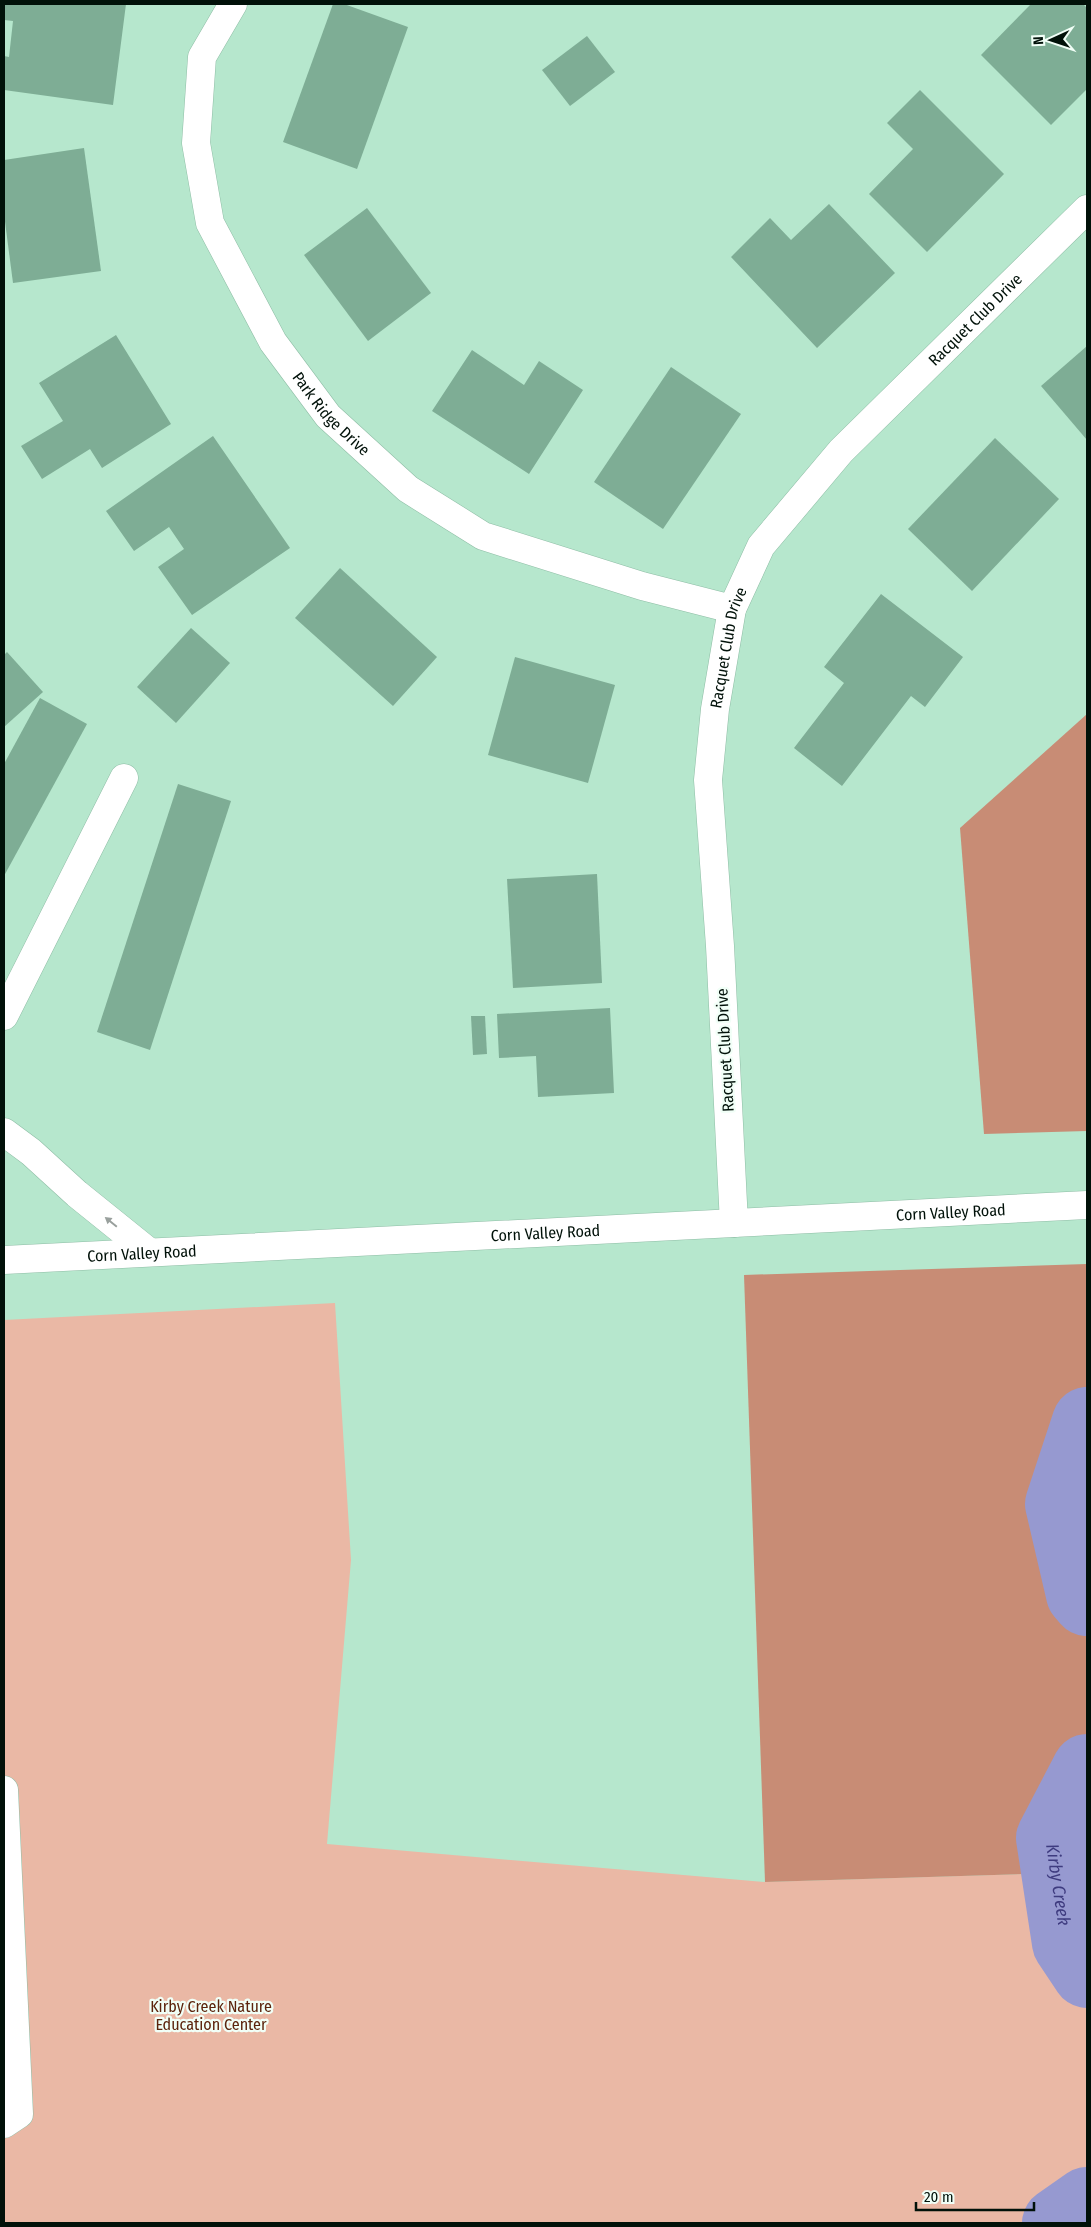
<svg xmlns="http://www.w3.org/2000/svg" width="1091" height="2227" font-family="'Fira Sans Condensed',sans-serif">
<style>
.green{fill:#eab8a5}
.forest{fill:#c88c75}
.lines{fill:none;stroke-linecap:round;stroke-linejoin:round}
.river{stroke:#9699d0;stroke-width:70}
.building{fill:#7ead95}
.minor-casing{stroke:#8ebda5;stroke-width:29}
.major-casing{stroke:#8ebda5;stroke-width:29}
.minor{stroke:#fff;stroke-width:28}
.major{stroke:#fff;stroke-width:28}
.oneway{fill:#99a09d}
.labels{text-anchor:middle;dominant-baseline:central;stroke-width:4.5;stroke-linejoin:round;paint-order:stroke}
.street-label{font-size:16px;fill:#011109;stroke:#f1fff7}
.park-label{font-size:16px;fill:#5c240c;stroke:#f1fff7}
.water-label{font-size:18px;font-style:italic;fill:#3e3b7f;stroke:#f1fff7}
</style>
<rect width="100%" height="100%" fill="#b6e7cd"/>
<path class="green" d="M335 1303 351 1560 327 1844 765 1882 1087 1872V2223H4V1320Z"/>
<g class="forest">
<path d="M1087 714V1131L984 1134 960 828Z"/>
<path d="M1087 1264V1872L765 1882 744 1275Z"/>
</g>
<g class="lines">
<g class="river">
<path d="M1087 1422 1060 1504 1081 1594 1087 1601"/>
<path id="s1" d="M1087 1769 1051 1838 1067 1943 1087 1973"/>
<path d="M1057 2223 1087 2202"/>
</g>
</g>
<g class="building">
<path d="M4 4H126L113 105 4 90V56L9 57 13 21 4 20Z"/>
<path d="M333 4H344L408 27 357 169 283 142Z"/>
<path d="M1031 4H1083L1087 8V89L1051 125 981 55Z"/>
<path d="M587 36 615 72 570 106 542 70Z"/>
<path d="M920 90 1004 174 927 252 869 194 913 149 887 123Z"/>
<path d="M84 148 101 271 13 283 4 214V160Z"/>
<path d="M829 204 895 273 817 348 731 257 770 218 791 240Z"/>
<path d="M367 208 431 293 368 341 304 255Z"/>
<path d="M116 335 171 424 102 468 90 449 42 479 21 446 63 421 39 383Z"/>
<path d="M1087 346V440L1041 386Z"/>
<path d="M472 350 524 385 539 361 583 390 529 474 432 411Z"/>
<path d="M671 367 741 414 663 529 594 482Z"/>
<path d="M213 436 290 548 192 615 158 567 184 549 169 527 134 551 106 511Z"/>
<path d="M995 438 1059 499 972 591 908 529Z"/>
<path d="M340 568 437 657 393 706 295 618Z"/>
<path d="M881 594 963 657 925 707 911 696 842 786 794 748 844 683 824 667Z"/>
<path d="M191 628 230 663 176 723 137 687Z"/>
<path d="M7 652 43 692 4 727V655Z"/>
<path d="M515 657 615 685 588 783 488 755Z"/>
<path d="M40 698 87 724 4 876V764Z"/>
<path d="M178 784 231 801 150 1050 97 1032Z"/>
<path d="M597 874 602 983 513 988 507 879Z"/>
<path d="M610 1008 614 1093 538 1097 536 1056 499 1058 497 1014Z"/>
<path d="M471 1016H485L487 1054 473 1055Z"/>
</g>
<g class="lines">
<g class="minor-casing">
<g id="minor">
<path id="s2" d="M233 4 202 57 196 143 210 223 273 342 328 416 408 489 483 536 642 586 732 609"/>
<path d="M4 1016 124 778"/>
<path d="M4 1132 31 1152 77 1194 149 1252"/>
<path id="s3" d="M734 1223 720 946 708 780 715 709 732 609 761 546 841 451 1087 209"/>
<path d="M4 1790 19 2114 4 2124"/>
</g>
</g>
<g class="major-casing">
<g id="major">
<path id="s4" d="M4 1260 1087 1205"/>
</g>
</g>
<use href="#minor" class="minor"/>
<use href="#major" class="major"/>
</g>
<defs><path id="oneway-solid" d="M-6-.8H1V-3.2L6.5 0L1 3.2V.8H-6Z" transform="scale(1.25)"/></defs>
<use class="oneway" href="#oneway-solid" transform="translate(111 1222) rotate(-141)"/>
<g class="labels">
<g class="street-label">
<text stroke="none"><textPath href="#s3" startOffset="998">Racquet Club Drive</textPath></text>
<text stroke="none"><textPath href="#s2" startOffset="456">Park Ridge Drive</textPath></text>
<text stroke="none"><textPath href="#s3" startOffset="578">Racquet Club Drive</textPath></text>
<text transform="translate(725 1050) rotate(-93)">Racquet Club Drive</text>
<text stroke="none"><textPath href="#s4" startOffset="948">Corn Valley Road</textPath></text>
<text stroke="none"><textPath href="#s4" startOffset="542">Corn Valley Road</textPath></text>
<text stroke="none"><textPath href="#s4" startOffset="138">Corn Valley Road</textPath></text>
</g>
<g class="park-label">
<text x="211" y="2006">Kirby Creek Nature<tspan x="211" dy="18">Education Center</tspan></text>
</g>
<g class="water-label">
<text stroke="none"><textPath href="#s1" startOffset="125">Kirby Creek</textPath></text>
</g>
</g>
<rect width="1091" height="2227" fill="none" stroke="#011109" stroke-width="10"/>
<g transform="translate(1051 40) rotate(267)" stroke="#f1fff7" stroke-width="4" paint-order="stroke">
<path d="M0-4L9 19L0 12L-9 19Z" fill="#011109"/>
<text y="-8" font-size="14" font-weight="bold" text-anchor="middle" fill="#011109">N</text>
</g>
<path d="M916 2202v8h118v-8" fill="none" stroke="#011109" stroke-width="2.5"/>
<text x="924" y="2202" font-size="15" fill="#011109" stroke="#f1fff7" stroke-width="4" paint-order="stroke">20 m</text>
</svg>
